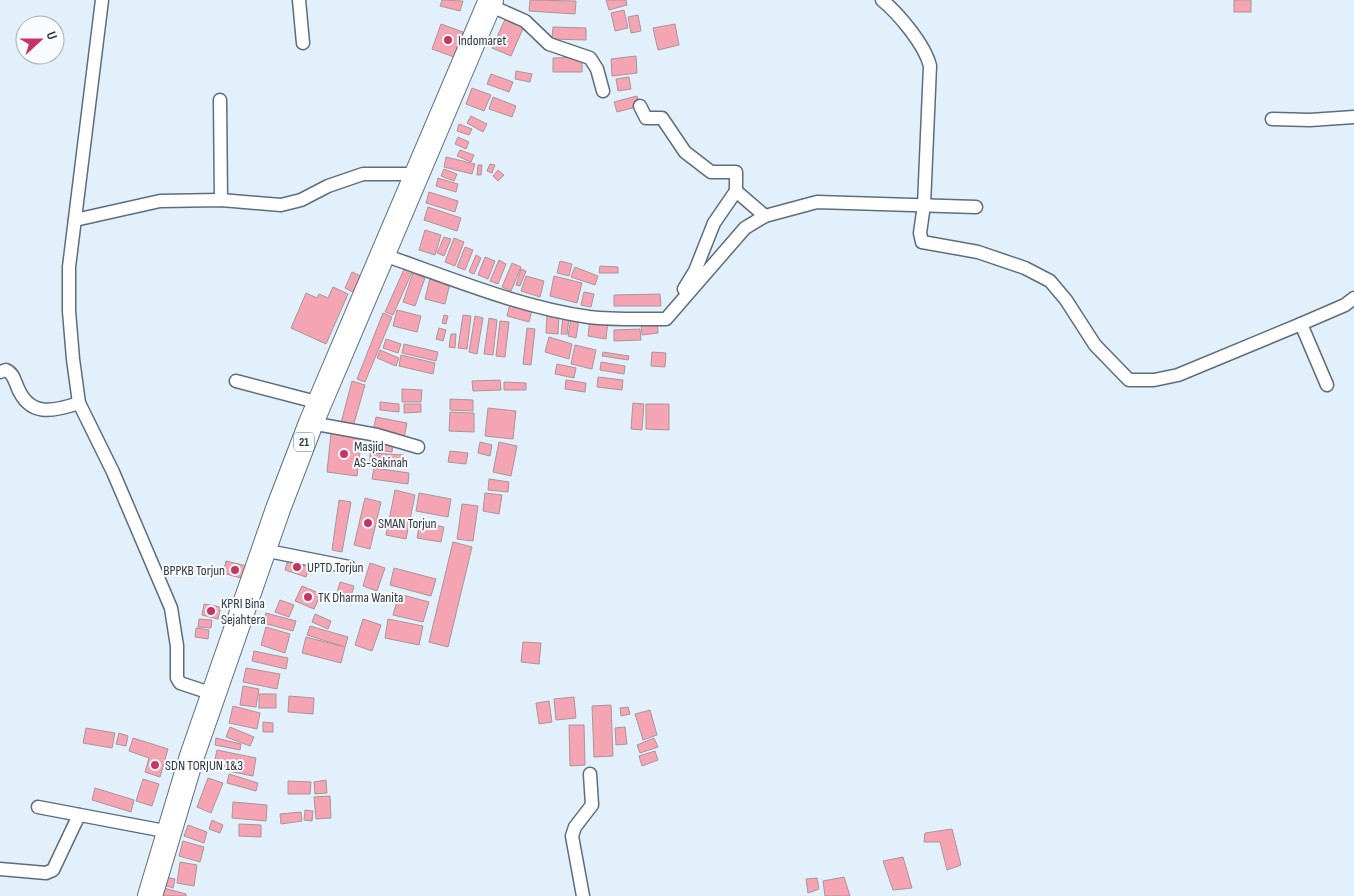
<svg xmlns="http://www.w3.org/2000/svg" width="1354" height="896" font-family="'Sofia Sans Condensed',sans-serif">
<style>
.building{fill:#f4a4b3;stroke:#ab9497}
.lines{fill:none;stroke-linecap:round;stroke-linejoin:round}
.street-casing{stroke:#5e6d7a;stroke-width:15}
.highway-casing{stroke:#5e6d7a;stroke-width:26}
.street{stroke:#fff;stroke-width:12}
.highway{stroke:#fff;stroke-width:24}
.poi-dot{fill:#c43661;stroke:#f8fcff;stroke-width:2}
.labels{text-anchor:middle;dominant-baseline:central;stroke-width:4;stroke-linejoin:round;paint-order:stroke}
.shield{fill:#f8fcff;stroke:#6c7277;stroke-width:1}
.shield-label{font-size:12px;font-weight:bold;fill:#30373d}
.poi-label{font-size:14px;fill:#30373d;stroke:#f8fcff;text-anchor:start}
</style>
<rect width="100%" height="100%" fill="#e2f0fc"/>
<g class="building">
<path d="M442 0 463 1 460 11 440 6Z"/>
<path d="M530 0 576 1 575 14 529 11Z"/>
<path d="M606 0H626L627 5 609 10Z"/>
<rect x="1234" y="0" width="17" height="12"/>
<path d="M624 10 628 28 615 31 611 13Z"/>
<path d="M507 15 525 24 511 56 492 48Z"/>
<path d="M638 15 641 31 631 33 628 17Z"/>
<path d="M441 24 463 32 454 57 432 49Z"/>
<path d="M675 24 679 45 658 50 653 28Z"/>
<path d="M553 27 586 28V40L552 39Z"/>
<path d="M636 56 637 73 612 76 611 59Z"/>
<path d="M582 57V72H553V58Z"/>
<path d="M516 71 532 74 530 82 515 79Z"/>
<path d="M491 74 513 82 509 92 487 84Z"/>
<path d="M629 77 631 89 618 91 616 79Z"/>
<path d="M472 88 491 95 484 111 466 104Z"/>
<path d="M637 96 640 106 617 112 614 102Z"/>
<path d="M493 97 516 106 512 117 489 109Z"/>
<path d="M471 116 487 124 483 132 467 123Z"/>
<path d="M459 124 472 129 469 135 457 131Z"/>
<path d="M458 137 469 142 466 149 455 144Z"/>
<path d="M460 150 474 155 471 162 457 156Z"/>
<path d="M446 157 475 164 472 174 444 167Z"/>
<path d="M490 164 495 165 492 173 487 171Z"/>
<path d="M478 165H482L481 175H477Z"/>
<path d="M444 169 457 174 454 181 441 176Z"/>
<path d="M498 170 504 175 498 181 493 176Z"/>
<path d="M438 178 458 184 456 192 436 186Z"/>
<path d="M429 192 458 201 455 212 426 203Z"/>
<path d="M428 207 461 218 457 231 424 220Z"/>
<path d="M425 230 441 235 435 255 419 250Z"/>
<path d="M444 237 451 239 444 256 437 253Z"/>
<path d="M454 238 464 242 455 266 445 262Z"/>
<path d="M465 247 473 250 465 270 457 267Z"/>
<path d="M476 255 481 258 474 274 469 272Z"/>
<path d="M485 257 495 261 488 279 478 275Z"/>
<path d="M499 260 506 264 498 284 490 281Z"/>
<path d="M560 261 572 264 569 276 557 273Z"/>
<path d="M512 263 521 267 511 291 502 287Z"/>
<path d="M600 266 618 267V273H599Z"/>
<path d="M405 267 413 270 393 315 385 312Z"/>
<path d="M575 267 598 276 595 285 571 277Z"/>
<path d="M521 269 526 271 520 286 516 285Z"/>
<path d="M352 272 361 276 353 292 345 288Z"/>
<path d="M413 273 425 278 415 306 403 302Z"/>
<path d="M526 276 544 281 540 297 521 291Z"/>
<path d="M554 276 582 283 577 303 550 296Z"/>
<path d="M430 278 450 283 445 304 425 299Z"/>
<path d="M333 287 348 294 326 344 291 328 306 293 317 298 319 294 328 298Z"/>
<path d="M584 292 594 294 591 307 581 305Z"/>
<path d="M660 294 661 306H614V295Z"/>
<path d="M510 304 532 310 529 322 507 316Z"/>
<path d="M397 310 421 316 417 332 393 326Z"/>
<path d="M383 313 392 317 365 382 357 379Z"/>
<path d="M547 314H559L558 334 546 333Z"/>
<path d="M444 315 448 316 446 324 442 323Z"/>
<path d="M463 315 471 316 467 349 458 348Z"/>
<path d="M475 316 483 318 477 354 469 352Z"/>
<path d="M563 317 569 318 567 334H561Z"/>
<path d="M489 318 497 320 493 355 484 354Z"/>
<path d="M571 318 579 319 576 338 568 336Z"/>
<path d="M590 319 608 321 606 339 588 336Z"/>
<path d="M657 320 658 333 642 335 641 322Z"/>
<path d="M500 321 509 322 505 357 496 356Z"/>
<path d="M439 328 446 330 443 341 436 339Z"/>
<path d="M527 328 535 329 531 365 523 364Z"/>
<path d="M640 329 641 340 614 341V330Z"/>
<path d="M451 334H456L455 348 449 347Z"/>
<path d="M549 337 572 344 569 359 545 352Z"/>
<path d="M386 339 401 344 398 353 383 348Z"/>
<path d="M404 344 438 352 436 361 402 353Z"/>
<path d="M575 345 596 350 592 369 571 364Z"/>
<path d="M380 350 399 358 396 366 377 358Z"/>
<path d="M603 352 629 356 628 360 602 356Z"/>
<path d="M652 352 666 353 665 367 651 366Z"/>
<path d="M401 355 435 363 433 374 399 366Z"/>
<path d="M601 362 625 366 624 374 600 370Z"/>
<path d="M557 364 576 368 574 378 555 374Z"/>
<path d="M598 377 623 380 622 390 597 387Z"/>
<path d="M500 380 501 390 473 391 472 381Z"/>
<path d="M566 380 586 383 585 392 565 389Z"/>
<path d="M352 381 365 385 353 427 341 423Z"/>
<path d="M504 382 526 383V390H504Z"/>
<path d="M402 389 422 390 421 402H402Z"/>
<path d="M450 399 473 400V411L450 410Z"/>
<path d="M380 402 399 404V412L380 410Z"/>
<path d="M633 403 644 404 642 430 631 429Z"/>
<path d="M404 404H421V412L404 413Z"/>
<path d="M646 404H669V430L646 429Z"/>
<path d="M488 408 516 411 513 439 485 436Z"/>
<path d="M450 412 474 413V432L449 431Z"/>
<path d="M376 417 407 423 404 438 373 431Z"/>
<path d="M331 433 362 437 357 476 327 472Z"/>
<path d="M372 441 393 442 392 452 371 450Z"/>
<path d="M480 442 492 445 490 456 478 453Z"/>
<path d="M499 442 517 446 511 476 493 472Z"/>
<path d="M450 451 468 453 466 464 448 462Z"/>
<path d="M370 453 404 455 403 467 370 465Z"/>
<path d="M374 468 409 473 408 484 372 479Z"/>
<path d="M489 479 509 482 508 492 488 490Z"/>
<path d="M395 490 415 495 406 539 386 535Z"/>
<path d="M419 493 451 499 448 517 416 511Z"/>
<path d="M485 493 502 495 499 514 483 511Z"/>
<path d="M365 498 381 502 370 549 354 545Z"/>
<path d="M339 500 351 502 342 552 332 550Z"/>
<path d="M462 504 478 506 473 541 457 539Z"/>
<path d="M420 522 444 527 441 542 417 538Z"/>
<path d="M453 542 472 547 448 647 429 642Z"/>
<path d="M289 556 310 563 306 577 285 570Z"/>
<path d="M226 561 247 566 244 579 223 573Z"/>
<path d="M370 563 385 568 377 591 363 586Z"/>
<path d="M394 568 436 579 431 596 390 585Z"/>
<path d="M340 582 354 586 349 603 335 600Z"/>
<path d="M302 586 321 594 314 609 295 601Z"/>
<path d="M399 594 429 602 423 622 393 615Z"/>
<path d="M280 600 294 605 289 617 275 612Z"/>
<path d="M204 604 221 607 218 619 202 615Z"/>
<path d="M266 613 296 621 293 631 263 623Z"/>
<path d="M315 614 331 621 328 629 312 622Z"/>
<path d="M199 619 212 620 211 628 198 627Z"/>
<path d="M363 619 381 625 372 651 355 645Z"/>
<path d="M388 619 423 626 419 645 385 638Z"/>
<path d="M310 626 348 637 345 647 307 635Z"/>
<path d="M266 627 290 634 285 653 261 645Z"/>
<path d="M196 628 209 630 208 639 195 637Z"/>
<path d="M306 637 345 647 341 663 302 653Z"/>
<path d="M523 642 541 643 539 664 521 662Z"/>
<path d="M254 651 288 658 286 669 252 661Z"/>
<path d="M246 668 280 674 277 689 243 682Z"/>
<path d="M243 686 259 689 256 707 240 705Z"/>
<rect x="259" y="694" width="17" height="14"/>
<path d="M289 696 314 698 313 714 288 712Z"/>
<path d="M574 697 576 718 556 720 554 699Z"/>
<path d="M549 701 552 722 539 724 536 703Z"/>
<path d="M611 705 613 756 594 757 592 706Z"/>
<path d="M233 706 260 713 257 729 229 723Z"/>
<path d="M628 707 630 714 621 716 620 708Z"/>
<path d="M650 710 657 735 643 740 635 714Z"/>
<path d="M263 722 273 723V732H263Z"/>
<path d="M569 725H584L585 765 570 766Z"/>
<path d="M230 727 254 737 250 746 226 737Z"/>
<path d="M625 727 627 744 616 745 615 728Z"/>
<path d="M86 728 115 733 112 748 83 743Z"/>
<path d="M119 733 128 736 126 746 116 744Z"/>
<path d="M133 738 168 749 160 777 145 772 149 758 129 751Z"/>
<path d="M216 738 241 744 240 750 215 745Z"/>
<path d="M654 738 658 747 640 753 637 745Z"/>
<path d="M217 750 256 758 253 776 213 768Z"/>
<path d="M655 751 658 760 642 766 639 756Z"/>
<path d="M229 774 258 783 256 791 227 783Z"/>
<path d="M208 778 223 783 211 813 197 807Z"/>
<path d="M143 779 159 784 152 806 136 801Z"/>
<path d="M326 780 327 793 315 794 314 782Z"/>
<path d="M288 781 311 782 310 794H288Z"/>
<path d="M95 788 134 800 131 812 92 800Z"/>
<path d="M330 796 331 818 316 819 314 797Z"/>
<path d="M233 802 267 805 266 821 232 818Z"/>
<path d="M305 810 313 811 312 821 304 820Z"/>
<path d="M301 812 302 821 281 824 280 814Z"/>
<path d="M212 820 223 825 220 833 209 829Z"/>
<path d="M239 824 261 825V837L239 836Z"/>
<path d="M188 825 207 832 204 843 184 836Z"/>
<path d="M952 829 961 865 947 870 940 842H924L925 833Z"/>
<path d="M183 841 204 847 200 862 179 856Z"/>
<path d="M903 857 912 888 893 890 883 861Z"/>
<path d="M180 862 197 865 194 886 177 883Z"/>
<path d="M165 877 175 879 173 888 163 885Z"/>
<path d="M844 877 850 896H825L823 881Z"/>
<path d="M817 878 819 889 808 893 806 879Z"/>
<path d="M164 888 186 894V896H162Z"/>
</g>
<g class="lines">
<g class="street-casing">
<g id="street">
<path d="M102 0 69 267V311L73 359 79 403 113 472 171 608 177 646V678L180 683 213 694"/>
<path d="M299 0 303 43"/>
<path d="M882 0C899 14 925 45 930 66L924 205 920 233 922 242 978 252 1025 268 1050 281 1066 300 1095 345 1129 380H1154L1178 375 1301 324 1345 305 1354 298"/>
<path d="M489 5 525 21 549 44 590 58 597 69 603 91"/>
<path d="M220 100 221 200"/>
<path d="M640 106 646 118H662L685 152 711 172H736V191"/>
<path d="M1272 119 1310 120 1354 117"/>
<path d="M75 220 160 201 221 200 281 205 301 200 328 186 363 174H417"/>
<path d="M384 255C450 278 519 307 589 317 614 320 640 319 666 319L745 228 765 216 817 202 976 207"/>
<path d="M684 289 695 271 714 223 736 191 765 216"/>
<path d="M1301 324 1327 385"/>
<path d="M0 372 6 370C13 373 14 379 17 386 29 417 52 412 79 403"/>
<path d="M236 381 320 403"/>
<path d="M311 423 377 435 418 447"/>
<path d="M263 550 349 567"/>
<path d="M38 807 170 832"/>
<path d="M0 869 46 873 53 870 79 815"/>
<path d="M583 896 572 836 575 827 592 805 590 774"/>
</g>
</g>
<g class="highway-casing">
<path id="highway" d="M150 896 192 756 278 509 311 423 491 0"/>
</g>
<use href="#street" class="street"/>
<use href="#highway" class="highway"/>
</g>
<g class="poi-dot">
<circle cx="448" cy="40" r="5"/>
<circle cx="344" cy="454" r="5"/>
<circle cx="368" cy="523" r="5"/>
<circle cx="297" cy="567" r="5"/>
<circle cx="235" cy="570" r="5"/>
<circle cx="308" cy="597" r="5"/>
<circle cx="211" cy="611" r="5"/>
<circle cx="155" cy="765" r="5"/>
</g>
<g class="labels">
<rect class="shield" x="294" y="432.5" width="20" height="19" rx="4"/>
<g class="shield-label">
<text x="304" y="442">21</text>
</g>
<g class="poi-label">
<text x="458" y="40">Indomaret</text>
<text x="354" y="446">Masjid<tspan x="354" dy="16">AS-Sakinah</tspan></text>
<text x="378" y="523">SMAN Torjun</text>
<text x="307" y="567">UPTD Torjun</text>
<text x="225" y="570" text-anchor="end">BPPKB Torjun</text>
<text x="318" y="597">TK Dharma Wanita</text>
<text x="221" y="603">KPRI Bina<tspan x="221" dy="16">Sejahtera</tspan></text>
<text x="165" y="765">SDN TORJUN 1&amp;3</text>
</g>
</g>
<g transform="translate(40 40) rotate(69)"><circle r="24" fill="#f8fcff" stroke="#a8adb1"/>
<path d="M0-4L9 19L0 12L-9 19Z" fill="#c43661"/>
<text y="-8" font-size="14" font-weight="bold" text-anchor="middle" fill="#30373d">U</text>
</g>
</svg>
